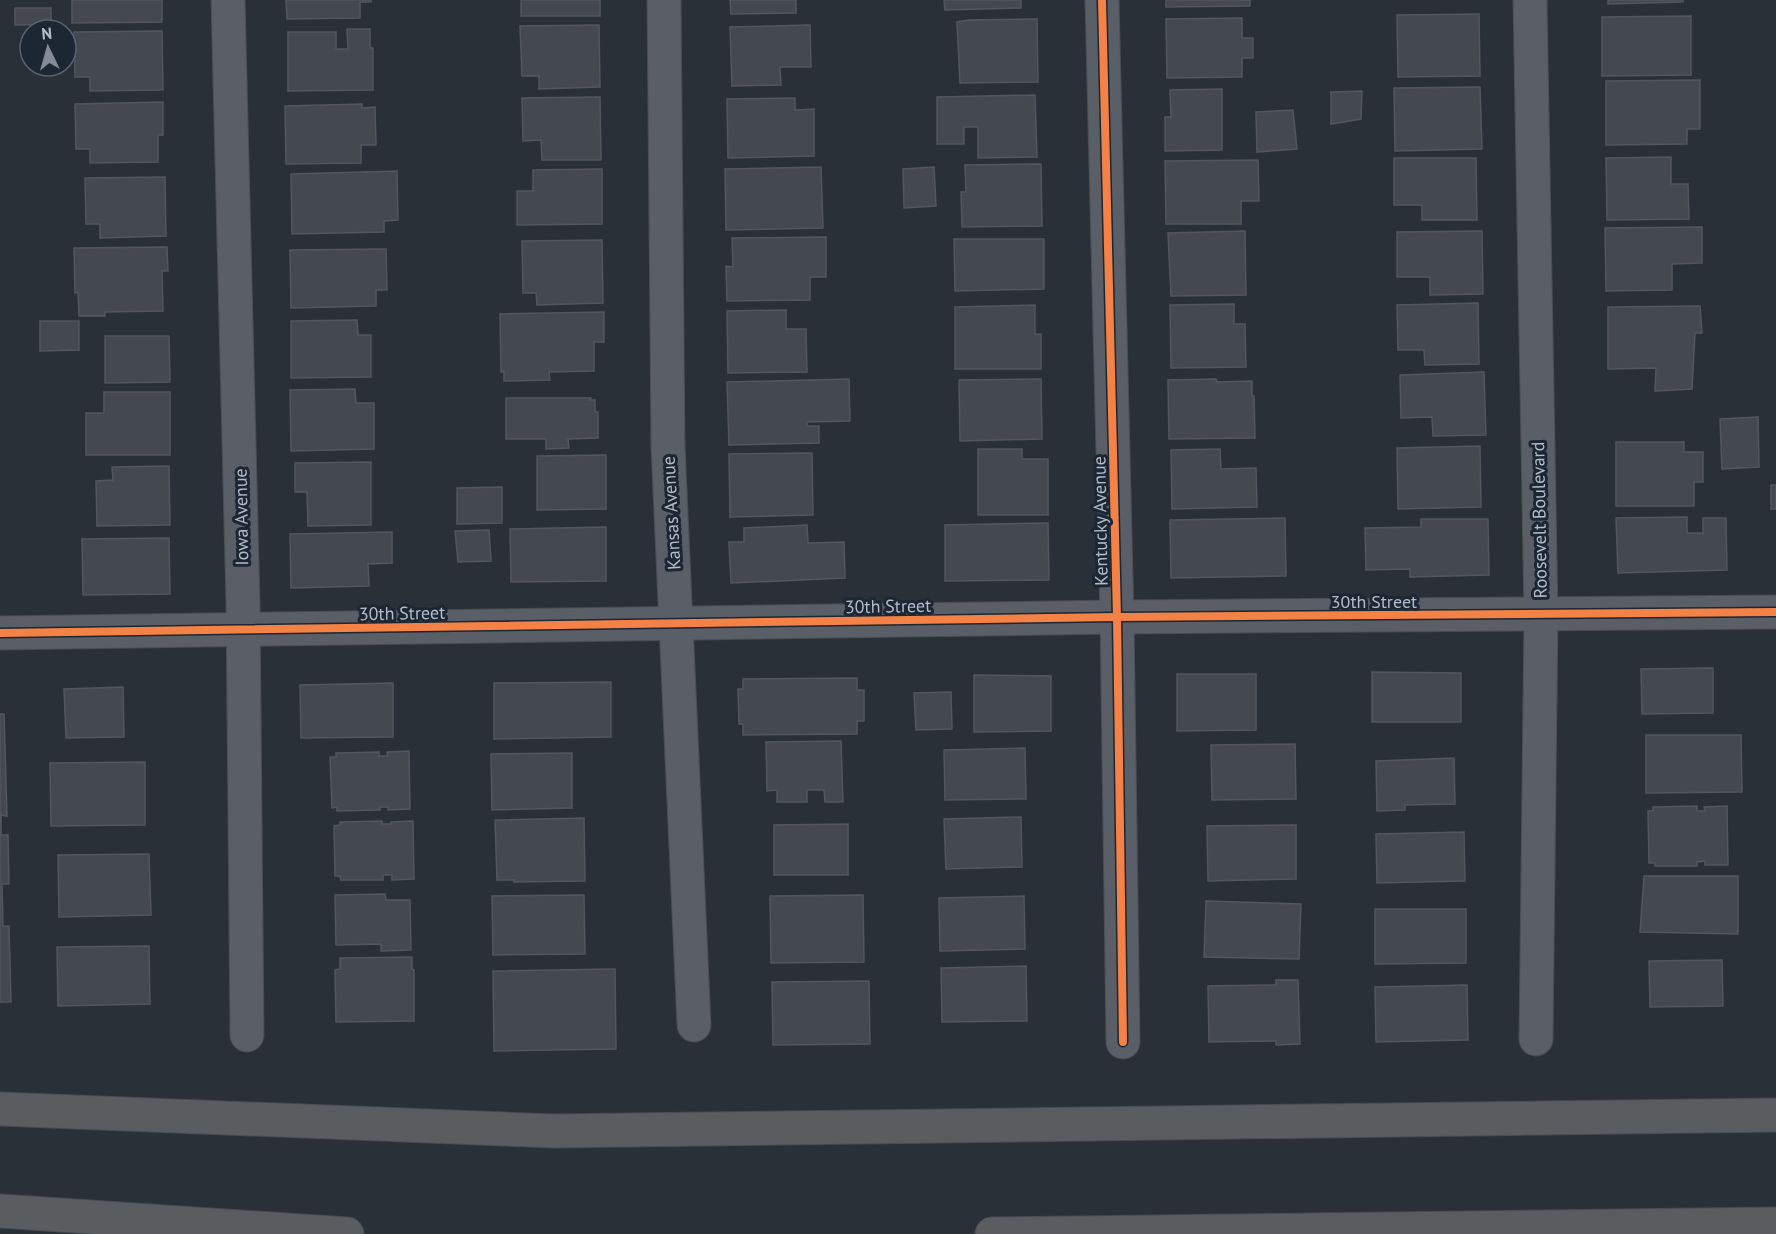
<svg xmlns="http://www.w3.org/2000/svg" width="1776" height="1234" font-family="'PT Sans',sans-serif">
<style>
.building{fill:#444950;stroke:#52575f;stroke-width:1.5}
.lines{fill:none;stroke-linecap:round;stroke-linejoin:round}
.street-casing{stroke:#484c53;stroke-width:35}
.highway-casing{stroke:#474c53;stroke-width:35}
.street{stroke:#5a5e66;stroke-width:33}
.highway{stroke:#5a5d60;stroke-width:33}
.cycleway-casing{stroke:#1d2633;stroke-width:11}
.cycleway{stroke:#f48246;stroke-width:8}
.labels{text-anchor:middle;dominant-baseline:central;stroke-width:6;stroke-linejoin:round;paint-order:stroke}
.street-label{font-size:18px;fill:#b4bcc9;stroke:#1d2633}
</style>
<rect width="100%" height="100%" fill="#2a3038"/>
<g class="building">
<path d="M72 0H162V22L72 23Z"/>
<path d="M286 0H371V2H360V18L287 19Z"/>
<rect x="521" y="0" width="79" height="16"/>
<path d="M730 0H796V13L731 14Z"/>
<path d="M944 0H1021V8L945 10Z"/>
<path d="M1166 0H1250V6L1166 7Z"/>
<path d="M1608 0H1683V2L1608 4Z"/>
<path d="M15 8H51V24L15 25Z"/>
<path d="M1479 14 1480 76 1398 77 1397 15Z"/>
<path d="M1691 16V75L1602 76V17Z"/>
<path d="M1242 18V38H1253V58H1242V77L1167 78 1166 19Z"/>
<path d="M1037 19 1038 82 960 83 957 22 969 20Z"/>
<path d="M599 25 600 87 539 89V76H522L520 26Z"/>
<path d="M810 25 811 67H780L781 85 732 86 730 27Z"/>
<path d="M347 29H370V48H373V90L288 91V32H336V49H348Z"/>
<path d="M162 31 163 90 90 91V77H75L74 32Z"/>
<path d="M1700 80V129H1687V144L1606 145V81Z"/>
<path d="M1480 87 1482 149 1395 151 1394 88Z"/>
<path d="M1222 89V150L1165 151V117H1171L1170 90Z"/>
<path d="M1362 91 1361 119 1331 124V92Z"/>
<path d="M1035 95 1037 157 978 158V127H964V144H937V97Z"/>
<path d="M600 97 601 160H542L541 140 523 141 522 98Z"/>
<path d="M795 98V110L814 109V156L728 158 727 99Z"/>
<path d="M163 102V135H158V162L90 163V149H76L75 104Z"/>
<path d="M362 104V108L375 107 376 145H361V163L286 164 285 106Z"/>
<path d="M1293 110 1297 149 1257 152 1256 112Z"/>
<path d="M1671 157V184H1688L1689 219 1607 220 1606 158Z"/>
<path d="M1394 158H1476L1477 220H1422V205H1394Z"/>
<path d="M1258 160 1259 201H1241V224H1166L1165 161Z"/>
<path d="M1041 164 1042 226 962 227 961 192H966L965 165Z"/>
<path d="M821 167 823 228 726 230 725 169Z"/>
<path d="M934 167 936 206 904 208 903 169Z"/>
<path d="M602 169V224L517 225V191H533V170Z"/>
<path d="M397 171 398 220 384 221V232L292 234 291 174Z"/>
<path d="M165 177 166 236 100 238V224H86L85 178Z"/>
<path d="M1702 227V263L1672 264V290L1606 291 1605 228Z"/>
<path d="M1245 231 1246 295 1171 296 1168 233Z"/>
<path d="M1482 231 1483 294 1430 295V277H1397V232Z"/>
<path d="M826 237V277H810V300L727 301 726 266 733 267 732 238Z"/>
<path d="M954 239H1044V289L955 291Z"/>
<path d="M602 240 603 303 537 305 536 293H523L522 241Z"/>
<path d="M167 247 168 271H162L163 311 105 312V316H79L78 292 75 293 74 248Z"/>
<path d="M386 249 387 290H376V306L291 308 290 250Z"/>
<path d="M1478 303 1479 364 1425 365 1424 350H1398L1397 305Z"/>
<path d="M1234 304V324H1245L1246 367 1171 368 1170 305Z"/>
<path d="M1035 305V334H1041V369H955V307Z"/>
<path d="M1700 306 1702 333H1695L1692 389 1655 391 1656 368 1608 369V307Z"/>
<path d="M786 310V329H806L807 372 728 373 727 311Z"/>
<path d="M604 312V342H594V371L549 372 550 380 504 381V371L501 372 500 314Z"/>
<path d="M357 320 358 335H371V377L291 378V321Z"/>
<path d="M40 321H79V350L40 351Z"/>
<path d="M105 336H169L170 382 105 383Z"/>
<path d="M1484 372 1486 435 1433 436 1432 417 1401 418 1400 375Z"/>
<path d="M849 379 850 421 807 422V426H819V443L729 445 727 382Z"/>
<path d="M1041 379 1042 439 960 441 959 380Z"/>
<path d="M1216 379 1217 382 1252 381V396H1254L1255 438 1169 439 1168 380Z"/>
<path d="M355 389 356 403H374V449L291 451 290 390Z"/>
<path d="M104 392H170V455H86V413H104Z"/>
<path d="M506 398H591L590 400H595V412H598V438L568 439 569 448 546 449V439H506Z"/>
<path d="M1758 417 1759 467 1722 469 1720 419Z"/>
<path d="M1616 442H1684V452H1703V482H1694V506H1616Z"/>
<path d="M1480 446 1481 507 1398 509 1397 448Z"/>
<path d="M978 449H1022V459H1048V515H978Z"/>
<path d="M1220 449 1221 469 1256 468 1257 507 1172 509 1171 450Z"/>
<path d="M812 453 813 515 730 517 729 454Z"/>
<path d="M606 455V509L537 510V456Z"/>
<path d="M371 462V525L308 526 307 492H295V463Z"/>
<path d="M169 466 170 525 97 526 96 481 113 480 112 467Z"/>
<rect x="1771" y="485" width="5" height="24"/>
<path d="M502 487V523L457 524V488Z"/>
<path d="M1687 517V533H1703V518H1726L1727 570 1618 573 1616 518Z"/>
<path d="M1285 518 1286 576 1171 578 1170 520Z"/>
<path d="M1421 519H1488L1489 575 1410 577V569L1366 570 1365 528 1421 527Z"/>
<path d="M1048 523 1049 580 945 581V525Z"/>
<path d="M807 525 808 543 844 542 845 578 731 583 729 542H744V528Z"/>
<path d="M606 527V581L511 582 510 529Z"/>
<path d="M489 530 491 561 458 562 455 531Z"/>
<path d="M392 532V563L368 564 369 586 291 588 290 534Z"/>
<path d="M169 538 170 594 83 595 82 539Z"/>
<path d="M1713 668V713L1642 714 1641 669Z"/>
<path d="M1372 672 1461 673V722H1372Z"/>
<path d="M1177 674H1256V730L1177 731Z"/>
<path d="M974 675 1051 676V731L974 732Z"/>
<path d="M857 678V690H864V721H857V734L743 735V724H739L738 689H743V679Z"/>
<path d="M611 682V737L494 739V683Z"/>
<path d="M393 683V737L301 738 300 685Z"/>
<path d="M123 687 124 737 66 738 64 689Z"/>
<path d="M951 692 952 729 916 730 914 693Z"/>
<path d="M0 714H4L7 816 1 815V835H8L9 884H2L3 926H9L11 1002H0Z"/>
<path d="M1646 735H1741L1742 792 1646 793Z"/>
<path d="M841 741 843 802H825L824 790H807V802H777V790L767 791 766 742Z"/>
<path d="M1295 744 1296 799 1212 800 1211 745Z"/>
<path d="M1025 748 1026 799 945 800 944 750Z"/>
<path d="M409 751 410 809 388 810V807H380V810L337 811V807L332 808 330 757H336V753L379 752V756H388L387 752Z"/>
<path d="M572 753V808L492 810 491 754Z"/>
<path d="M1454 758 1455 804 1405 805V810L1377 811 1376 761Z"/>
<path d="M145 762V825L51 826 50 763Z"/>
<path d="M1697 806V811H1705L1704 807 1727 806 1728 865H1705V861L1697 862V866H1655V863H1649L1648 811H1653V807Z"/>
<path d="M1021 817 1022 867 946 869 944 819Z"/>
<path d="M584 818 585 881 514 882 515 880H497L495 820Z"/>
<path d="M382 821V824H391V822L413 821 414 879 392 880V875H383V880H341L340 876H335L334 826 340 825V822Z"/>
<path d="M848 824V875H774V825Z"/>
<path d="M1296 825V879L1208 881 1207 826Z"/>
<path d="M1464 832 1465 881 1377 883 1376 834Z"/>
<path d="M149 854 151 915 59 917 58 855Z"/>
<path d="M1644 876H1738V934L1640 932Z"/>
<path d="M385 894 386 900H410L411 950 381 951V944L336 945 335 895Z"/>
<path d="M584 895 585 954 493 955 492 896Z"/>
<path d="M863 895 864 962 771 963 770 896Z"/>
<path d="M1024 896 1025 949 940 951 939 898Z"/>
<path d="M1206 901 1301 904 1299 959 1204 957Z"/>
<path d="M1375 909H1466V963L1375 964Z"/>
<path d="M149 946 150 1004 58 1006 57 947Z"/>
<path d="M412 957V969L414 970V1021L336 1022 335 970 340 969V958Z"/>
<path d="M1722 960 1723 1006 1650 1007 1649 961Z"/>
<path d="M1026 966 1027 1021 942 1022 941 968Z"/>
<path d="M615 969 616 1049 494 1051 493 971Z"/>
<path d="M1276 980H1298L1300 1044 1276 1045V1041L1209 1042 1208 986 1276 985Z"/>
<path d="M869 981 870 1044 773 1045 772 982Z"/>
<path d="M1467 985 1468 1040 1376 1042 1375 987Z"/>
</g>
<g class="lines">
<g class="street-casing">
<g id="street">
<path d="M228 0 243 604 247 1035"/>
<path d="M664 0 668 446 694 1025"/>
<path d="M1102 0 1117 617 1123 1042"/>
<path d="M1530 0 1541 615 1536 1039"/>
<path d="M0 633 1117 617 1776 612"/>
</g>
</g>
<g class="highway-casing">
<g id="highway">
<path d="M0 1109 554 1131 1776 1115"/>
<path d="M0 1211 347 1234"/>
<path d="M992 1234 1776 1224"/>
</g>
</g>
<use href="#street" class="street"/>
<use href="#highway" class="highway"/>
<g class="cycleway-casing">
<g id="cycleway">
<path d="M1102 0 1117 617 1123 1042"/>
<path d="M0 633 1117 617 1776 612"/>
</g>
</g>
<use href="#cycleway" class="cycleway"/>
</g>
<g class="labels">
<g class="street-label">
<text transform="translate(671 513) rotate(-93)">Kansas Avenue</text>
<text transform="translate(241 517) rotate(-91)">Iowa Avenue</text>
<text transform="translate(1539 520) rotate(-91)">Roosevelt Boulevard</text>
<text transform="translate(1100 521) rotate(-91)">Kentucky Avenue</text>
<text x="1374" y="601">30th Street</text>
<text transform="translate(888 606) rotate(-1)">30th Street</text>
<text transform="translate(402 613) rotate(-1)">30th Street</text>
</g>
</g>
<g transform="translate(48 48) rotate(355)"><circle r="28" fill="#1d2633" stroke="#59626f" stroke-width="1.5"/>
<path d="M0-4.5L10 22L0 15L-10 22Z" fill="#848b96"/>
<text y="-9" font-size="16" font-weight="bold" text-anchor="middle" fill="#b4bcc9">N</text>
</g>
</svg>
